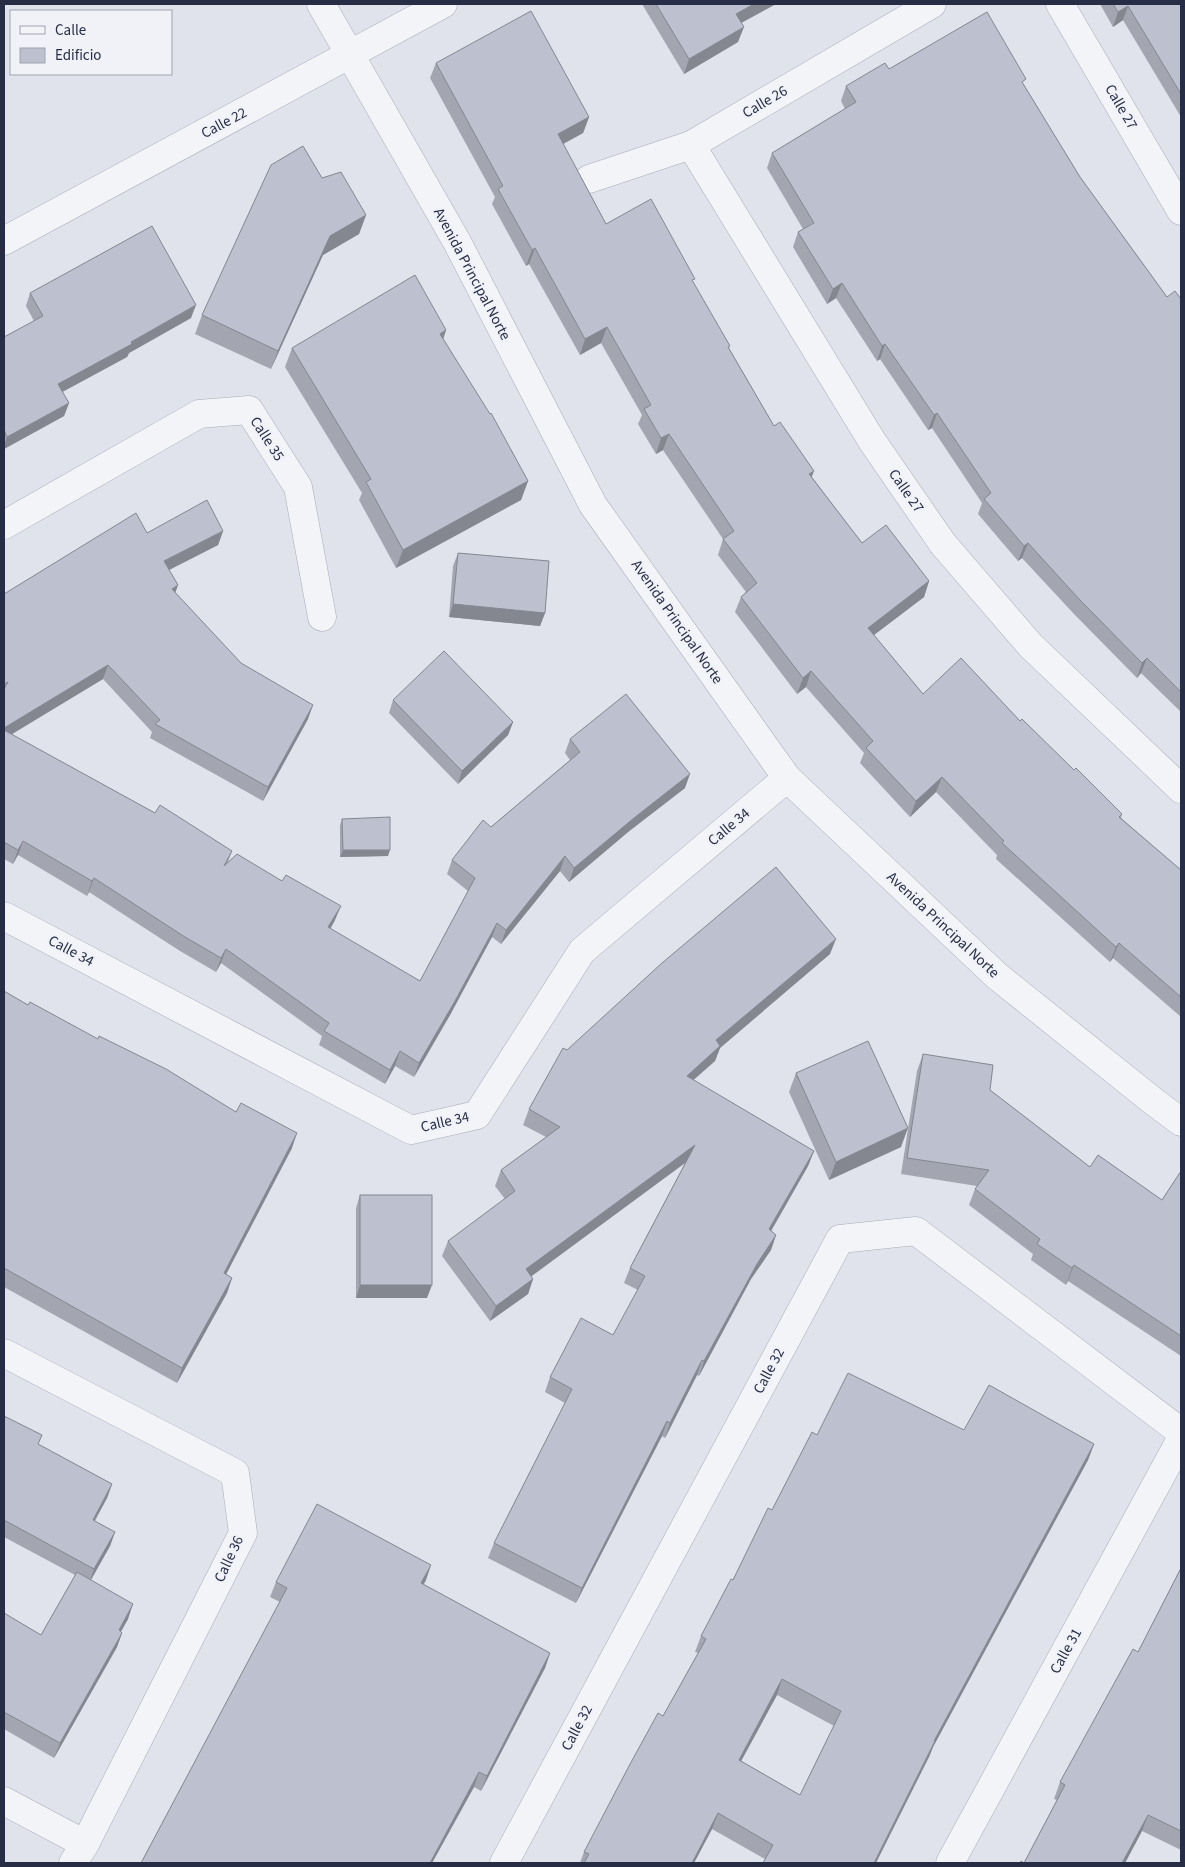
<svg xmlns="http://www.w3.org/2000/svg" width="1185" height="1867" font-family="'Source Sans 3',sans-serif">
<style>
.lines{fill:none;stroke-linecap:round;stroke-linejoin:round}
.minor-casing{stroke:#a8acb9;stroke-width:29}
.tertiary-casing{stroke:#a8acb9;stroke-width:29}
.minor{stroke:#f3f4f8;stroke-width:28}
.tertiary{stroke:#f3f4f8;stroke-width:28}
.wall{fill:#a3a5b1;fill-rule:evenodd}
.shaded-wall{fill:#848690}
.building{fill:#bdc0ce;stroke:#848690;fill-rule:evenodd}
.labels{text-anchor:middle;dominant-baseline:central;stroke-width:4.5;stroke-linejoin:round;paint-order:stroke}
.street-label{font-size:15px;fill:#272d44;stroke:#f0f2f8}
</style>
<rect width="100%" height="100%" fill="#e0e3eb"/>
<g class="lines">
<g class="minor-casing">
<g id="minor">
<path d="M1060 4 1181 211"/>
<path d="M691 145 872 441 943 544 1030 645 1181 789"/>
<path d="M589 179 691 145 932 4"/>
<path d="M4 241 443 4"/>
<path d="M4 525 199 414 249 410 298 487 322 617"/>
<path d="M4 916 411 1130 477 1115 582 951 787 778"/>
<path d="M4 1353 235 1473 243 1533 85 1844 73 1863"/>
<path d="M4 1801 85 1844"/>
<path d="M504 1863 840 1239 916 1231 1181 1432"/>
<path d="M950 1863 1181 1439"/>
</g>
</g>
<g class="tertiary-casing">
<path id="tertiary" d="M321 4 457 242 593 505 787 778 997 976 1153 1101 1181 1122"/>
</g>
<use href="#minor" class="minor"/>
<use href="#tertiary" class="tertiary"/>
</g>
<g class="wall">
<path d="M642 4H776L741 23 738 42 684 74Z"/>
<path d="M1100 4H1181V117L1123 20 1113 27Z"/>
<path d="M436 63 589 117 583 133 563 144 606 224 693 282 729 348 774 426 812 477 862 543 929 581 924 597 874 635 923 694 1020 721 1122 814 1121 818 1181 870V1017L1113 958 1110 962 996 859 997 855 936 792 910 817 860 763 864 753 806 687 797 694 735 612 741 597 746 592 718 555 723 539 663 450 656 454 638 424 642 415 601 343 580 355 529 264 526 266 492 204 495 197 430 78Z"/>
<path d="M889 69 1024 85 1080 177 1167 297 1181 299V712L1141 673 1137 678 1074 614 1022 558 1018 561 978 514 982 503 932 428 928 430 880 359 877 361 836 298 827 304 793 247 798 232 803 229 767 168 772 153 845 109 841 101 846 86Z"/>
<path d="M322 178 366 215 359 234 323 255 271 369 195 334 202 315Z"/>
<path d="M30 293 191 318 129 353 127 357 62 392 69 403 64 416 4 449V337L34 321 26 306Z"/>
<path d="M446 330 443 338 528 481 521 500 396 568 359 500 362 493 285 367 292 348Z"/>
<path d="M223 531 218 545 169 570 178 585 175 593 241 663 308 719 263 801 150 738 152 732 103 679 11 734 155 813 232 851 228 862 335 920 330 929 420 981 468 891 447 874 452 860 570 760 565 753 570 739 685 788 628 832 569 882 560 871 501 944 492 937 450 1015 414 1077 395 1066 385 1084 319 1045 322 1036 221 963 216 972 180 951 89 892 87 896 18 855 13 864 4 859V594L147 533Z"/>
<path d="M458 553 545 613 540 626 449 617 453 566Z"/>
<path d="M393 700 513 722 508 735 458 784 389 713Z"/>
<path d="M342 819 388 856 340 857V825Z"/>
<path d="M830 954 720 1048 715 1061 693 1080 814 1151 808 1166 771 1231 776 1235 771 1250 751 1279 699 1376 697 1375 665 1438 662 1436 576 1603 488 1558 494 1543 565 1403 545 1392 550 1377 613 1335 638 1290 624 1283 630 1268 685 1163 531 1276 533 1279 528 1294 490 1321 442 1256 448 1241 505 1199 495 1186 501 1170 546 1137 523 1125 529 1109 567 1050Z"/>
<path d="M4 991 28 1005 292 1148 226 1274 232 1278 227 1293 177 1383 4 1287Z"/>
<path d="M923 1054 990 1090 1090 1167 1162 1200 1181 1171V1356L1068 1281 1066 1285 1031 1260 1033 1254 969 1205 975 1189 977 1186 901 1174 917 1071Z"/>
<path d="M796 1073 901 1147 829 1180 789 1092Z"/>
<path d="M360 1195 427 1298H356V1208Z"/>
<path d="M4 1416 42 1435 38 1444 112 1484 107 1498 95 1521 115 1532 110 1546 91 1580 128 1619 121 1632 122 1633 117 1647 54 1758 4 1729V1613L41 1635 75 1575 4 1537Z"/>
<path d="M964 1430 1094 1444 1088 1460 933 1747 929 1757 765 1859 712 1829 694 1863H580L584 1852 663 1716 698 1653 695 1652 701 1636 772 1510 817 1435ZM777 1695 834 1726 800 1795 741 1761Z"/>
<path d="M1181 1568V1850L1142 1831 1125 1863H1020H1024L1057 1800 1054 1799 1060 1782 1138 1652Z"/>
<path d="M426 1580 423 1584 550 1653 545 1668 481 1791 474 1787 432 1863H141L280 1602 270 1597 276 1582Z"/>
</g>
<g class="shaded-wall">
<path d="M754 4H776L730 29 736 14Z"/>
<path d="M1128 6 1123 20 1113 27 1118 12Z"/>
<path d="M744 27 738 42 684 74 689 59Z"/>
<path d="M589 117 583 133 552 150 558 134Z"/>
<path d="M366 215 359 234 323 255 271 369 278 351 330 236Z"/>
<path d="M535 248 529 264 526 266 532 250Z"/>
<path d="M842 283 836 298 827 304 833 289Z"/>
<path d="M196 305 191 318 129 353 127 357 53 397 58 384 131 342Z"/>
<path d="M607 327 601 343 580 355 585 339Z"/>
<path d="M446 330 440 349V334Z"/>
<path d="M885 344 880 359 877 361 882 346Z"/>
<path d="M69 403 64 416 4 449V447L7 437Z"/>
<path d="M937 413 932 428 928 430 934 415Z"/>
<path d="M669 434 663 450 656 454 661 438Z"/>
<path d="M814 471 808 487 809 474Z"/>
<path d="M528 481 521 500 396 568 403 550Z"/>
<path d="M223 531 218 545 159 575 164 561Z"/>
<path d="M1028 543 1022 558 1018 561 1024 546Z"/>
<path d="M929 581 924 597 862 644 868 628Z"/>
<path d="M178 585 173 599 172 589Z"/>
<path d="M453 604 545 613 540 626 449 617Z"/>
<path d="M1147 658 1141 673 1137 678 1142 663Z"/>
<path d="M108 665 103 679 4 739V728Z"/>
<path d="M811 671 806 687 797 694 803 678Z"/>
<path d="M313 705 308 719 263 801 268 787Z"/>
<path d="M513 722 508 735 458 784 462 771Z"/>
<path d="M690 774 685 788 628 832 569 882 574 868 634 818Z"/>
<path d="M942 777 936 792 910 817 916 801Z"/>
<path d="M23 841 18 855 13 864 18 850Z"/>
<path d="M343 850H390L388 856 340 857Z"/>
<path d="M565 856 560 871 501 944 506 930Z"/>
<path d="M94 878 89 892 87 896 92 881Z"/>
<path d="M341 906 335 920 323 942 328 927Z"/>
<path d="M497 923 492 937 450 1015 414 1077 419 1063Z"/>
<path d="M836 939 830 954 720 1048 715 1061 681 1091 687 1076 716 1040Z"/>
<path d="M1119 943 1113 958 1110 962 1116 947Z"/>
<path d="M226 949 221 963 216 972 221 958Z"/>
<path d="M400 1051 395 1066 385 1084 390 1070Z"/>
<path d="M908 1128 901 1147 829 1180 836 1162Z"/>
<path d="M297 1133 292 1148 219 1288 224 1273Z"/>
<path d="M695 1145 689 1160 521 1284 526 1269Z"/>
<path d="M814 1151 808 1166 763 1245 769 1229Z"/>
<path d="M776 1235 771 1250 751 1279 699 1376 704 1361 757 1264Z"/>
<path d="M1074 1265 1068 1281 1066 1285 1072 1268Z"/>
<path d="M232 1278 227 1293 177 1383 182 1368Z"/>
<path d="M533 1279 528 1294 490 1321 496 1306Z"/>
<path d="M360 1285H432L427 1298H356Z"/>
<path d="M702 1360 697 1375 665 1438 670 1423Z"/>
<path d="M667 1421 662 1436 576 1603 582 1588Z"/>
<path d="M1094 1444 1088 1460 933 1747 929 1757 876 1863H874L934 1741Z"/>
<path d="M112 1484 107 1498 87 1534 93 1520Z"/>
<path d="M115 1532 110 1546 89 1583 94 1569Z"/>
<path d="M431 1565 426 1580 416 1599 421 1583Z"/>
<path d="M133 1604 128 1619 113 1645 119 1630Z"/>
<path d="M122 1633 117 1647 54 1758 60 1743Z"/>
<path d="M550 1653 545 1668 481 1791 487 1776Z"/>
<path d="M782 1679 777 1695 733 1776 739 1760Z"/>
<path d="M479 1772 474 1787 432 1863H430Z"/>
<path d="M718 1813 712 1829 694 1863H692Z"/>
<path d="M1148 1815 1142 1831 1125 1863H1122Z"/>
</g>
<g class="building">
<path d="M656 4H754L736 14 744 27 689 59Z"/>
<path d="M1113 4H1181V94L1128 6 1118 12Z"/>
<path d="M531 11 589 117 558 134 606 224 651 199 695 279 692 280 730 346 728 347 774 426 780 422 814 471 809 474 862 543 886 525 929 581 868 628 923 694 961 658 1020 721 1022 719 1074 770 1076 768 1122 814 1119 817 1181 870V997L1119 943 1116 947 1002 843 1004 841 942 777 916 801 866 748 873 741 811 671 803 678 741 597 757 583 723 539 734 531 669 434 661 438 644 409 651 405 607 327 585 339 535 248 532 250 498 189 503 186 436 63Z"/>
<path d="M987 12 1026 79 1022 82 1080 177 1167 297 1175 291 1181 299V692L1147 658 1142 663 1079 599 1028 543 1024 546 984 499 991 493 937 413 934 415 885 344 882 346 842 283 833 289 798 232 814 223 772 153 856 102 846 86 885 63 889 69Z"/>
<path d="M303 146 322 178 341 172 366 215 330 236 278 351 202 315 271 165Z"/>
<path d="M152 226 196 305 131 342 132 344 58 384 69 403 7 437 4 430V337L43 316 30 293Z"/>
<path d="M415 275 446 330 440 334 490 414 491 413 528 481 403 550 366 482 371 479 292 348Z"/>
<path d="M207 500 223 531 164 561 178 585 172 589 241 663 313 705 268 787 155 724 160 720 108 665 4 728V689L8 682 4 684V594L136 513 147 533Z"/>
<path d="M458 553 549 561 545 613 453 604Z"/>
<path d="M444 651 513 722 462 771 393 700Z"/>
<path d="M626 694 690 774 634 818 574 868 565 856 506 930 497 923 455 1001 419 1063 400 1051 390 1070 324 1031 329 1023 226 949 221 958 185 937 94 878 92 881 23 841 18 850 4 842V730L155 813 160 805 232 851 224 866 237 854 282 881 286 875 341 906 328 927 420 981 475 878 452 860 483 820 491 827 580 752 570 739Z"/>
<path d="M390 817V850H343L342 819Z"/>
<path d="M776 867 836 939 716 1040 720 1046 687 1076 814 1151 769 1229 776 1235 757 1264 704 1361 702 1360 670 1423 667 1421 582 1588 494 1543 572 1389 550 1377 581 1318 613 1335 645 1276 630 1268 695 1145 526 1269 533 1279 496 1306 448 1241 515 1191 501 1170 560 1127 529 1109 563 1048 567 1050 662 963Z"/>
<path d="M4 991 28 1005 30 1002 98 1039 99 1036 166 1069 236 1112 241 1103 297 1133 224 1273 232 1278 182 1368 4 1268Z"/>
<path d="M868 1041 908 1128 836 1162 796 1073Z"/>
<path d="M923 1054 993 1065 990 1090 1090 1167 1098 1155 1162 1200 1181 1171V1336L1074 1265 1072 1268 1037 1244 1040 1239 975 1189 989 1170 907 1158Z"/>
<rect x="360" y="1195" width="72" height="90"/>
<path d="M848 1373 964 1430 989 1385 1094 1444 934 1741H935L874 1863H763L773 1845 718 1813 692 1863H584L589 1854 584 1852 629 1766 658 1713 663 1716 706 1639 701 1636 731 1579 733 1580 768 1508 772 1510 812 1432 817 1435ZM782 1679 841 1711 800 1795 739 1760Z"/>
<path d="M4 1416 42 1435 38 1444 112 1484 93 1520 115 1532 94 1569 4 1520Z"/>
<path d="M317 1504 431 1565 421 1583 550 1653 487 1776 479 1772 430 1863H431H141L287 1588 276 1582Z"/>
<path d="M1181 1568V1831L1148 1815 1122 1863H1020L1021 1861 1024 1863 1065 1785 1060 1782 1133 1649 1138 1652Z"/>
<path d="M77 1572 133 1604 119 1630 122 1633 60 1743 4 1712V1613L41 1635Z"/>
</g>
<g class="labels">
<g class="street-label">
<text transform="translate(765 102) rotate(-30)">Calle 26</text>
<text transform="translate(1121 107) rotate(60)">Calle 27</text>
<text transform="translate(224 123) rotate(-28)">Calle 22</text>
<text transform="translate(472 274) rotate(62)">Avenida Principal Norte</text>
<text transform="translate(267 439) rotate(57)">Calle 35</text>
<text transform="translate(906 491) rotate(55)">Calle 27</text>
<text transform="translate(677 622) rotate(55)">Avenida Principal Norte</text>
<text transform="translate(729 827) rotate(-40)">Calle 34</text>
<text transform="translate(943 925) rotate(43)">Avenida Principal Norte</text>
<text transform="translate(71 951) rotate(28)">Calle 34</text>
<text transform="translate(445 1122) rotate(-13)">Calle 34</text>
<text transform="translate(769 1371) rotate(-62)">Calle 32</text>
<text transform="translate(229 1559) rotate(-65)">Calle 36</text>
<text transform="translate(1066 1651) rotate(-61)">Calle 31</text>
<text transform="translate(577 1728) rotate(-62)">Calle 32</text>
</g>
</g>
<rect width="1185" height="1867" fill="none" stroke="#272d44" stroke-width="10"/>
<rect x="10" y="10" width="162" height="65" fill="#f0f2f8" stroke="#a0a3b0"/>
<rect x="20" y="26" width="25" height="8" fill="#f3f4f8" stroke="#a0a3b0"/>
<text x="55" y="35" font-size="15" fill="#272d44">Calle</text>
<rect x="20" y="48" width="25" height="15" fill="#bdc0ce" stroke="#a0a3b0"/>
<text x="55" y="60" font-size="15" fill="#272d44">Edificio</text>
</svg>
